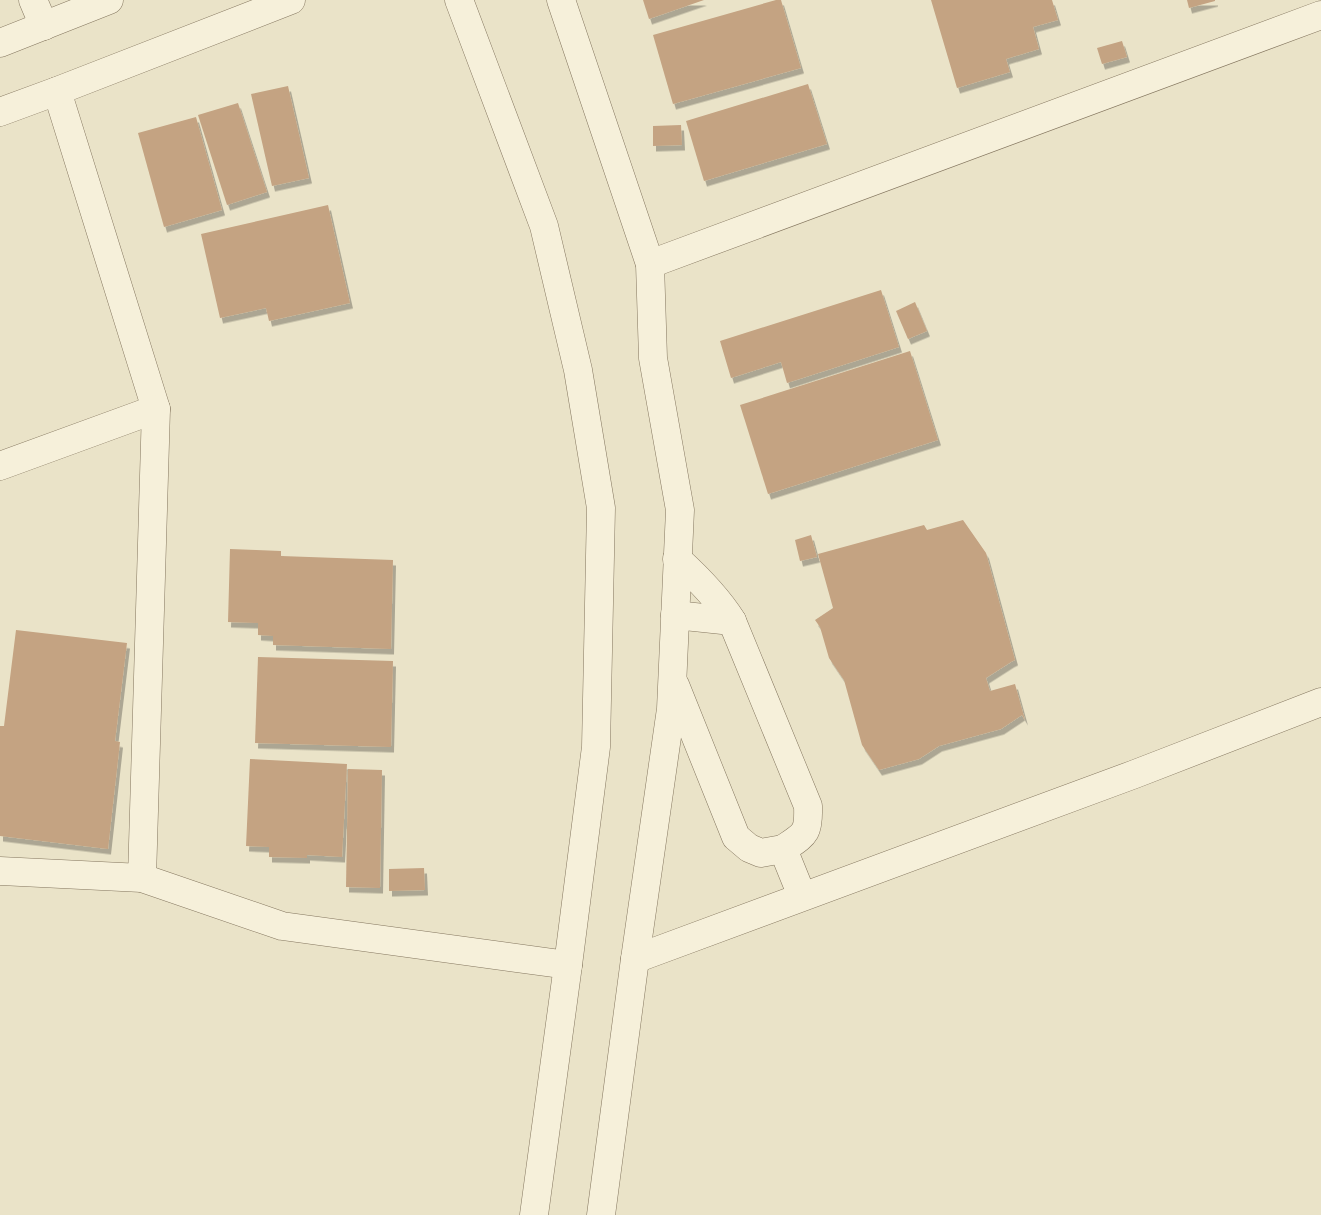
<svg xmlns="http://www.w3.org/2000/svg" width="1321" height="1215" font-family="Merriweather,serif">
<style>
.building{fill:#c4a382;filter:url(#shadow)}
.lines{fill:none;stroke-linecap:round;stroke-linejoin:round}
.minor-casing{stroke:#84765f;stroke-width:29}
.minor{stroke:#f6f0da;stroke-width:28}
</style>
<defs>
<filter id="shadow"><feDropShadow dx="3" dy="5.5" stdDeviation="0" flood-color="#0004"/></filter>
</defs>
<rect width="100%" height="100%" fill="#eae3c8"/>
<g class="building">
<path d="M643 0H704L649 19Z"/>
<path d="M776 0H781L801 68 673 104 653 35Z"/>
<path d="M931 0H1052L1058 20 1033 27 1039 49 1006 59 1010 72 957 88Z"/>
<path d="M1187 0H1215V1L1189 8Z"/>
<path d="M1122 41 1127 57 1102 64 1097 48Z"/>
<path d="M808 84 827 144 704 181 686 121Z"/>
<path d="M288 86 309 178 272 186 251 94Z"/>
<path d="M238 103 267 192 227 205 198 115Z"/>
<path d="M196 117 222 210 164 227 138 133Z"/>
<path d="M681 125 682 145 653 146V126Z"/>
<path d="M328 205 350 303 269 321 266 308 220 318 201 234Z"/>
<path d="M881 290 899 347 787 383 781 362 731 378 720 341Z"/>
<path d="M915 302 927 331 908 339 896 311Z"/>
<path d="M910 351 938 440 768 494 740 405Z"/>
<path d="M963 520 986 553 1015 660 1011 662 986 678 990 691 1015 684 1025 720 1022 715 1001 729 939 746 919 759 879 770 862 745 844 680 829 658 820 627 815 620 833 608 818 554 924 525 927 530Z"/>
<path d="M811 535 817 557 800 561 795 540Z"/>
<path d="M230 549 281 551V556L393 560 391 649 273 645V636L258 635V623L228 622Z"/>
<path d="M16 630 127 643 115 741 120 742 108 849 0 836V726H4Z"/>
<path d="M258 657 393 661 391 747 255 743Z"/>
<path d="M250 759 347 764 342 857 307 855V858L269 857V847L246 846Z"/>
<path d="M348 769 382 770 380 888 346 887Z"/>
<path d="M424 868 425 890 389 891V869Z"/>
</g>
<g class="lines">
<g class="minor-casing">
<g id="minor">
<path d="M33 0 44 26"/>
<path d="M459 0 544 226 578 370 601 508 596 747 568 965 534 1215"/>
<path d="M561 0 650 264 653 358 680 510 671 709 635 959 601 1215"/>
<path d="M0 43 109 0"/>
<path d="M57 91 156 409 142 878"/>
<path d="M0 112 57 91 291 0"/>
<path d="M650 264 1321 15"/>
<path d="M0 466 156 409"/>
<path d="M677 559C698 578 717 597 732 621L808 806C809 834 805 834 783 849L802 896"/>
<path d="M675 615 732 621"/>
<path d="M675 685 736 837 749 848 761 853 783 849"/>
<path d="M0 871 142 878 282 926 568 965"/>
<path d="M635 959 1135 774 1321 702"/>
</g>
</g>
<use href="#minor" class="minor"/>
</g>
</svg>
